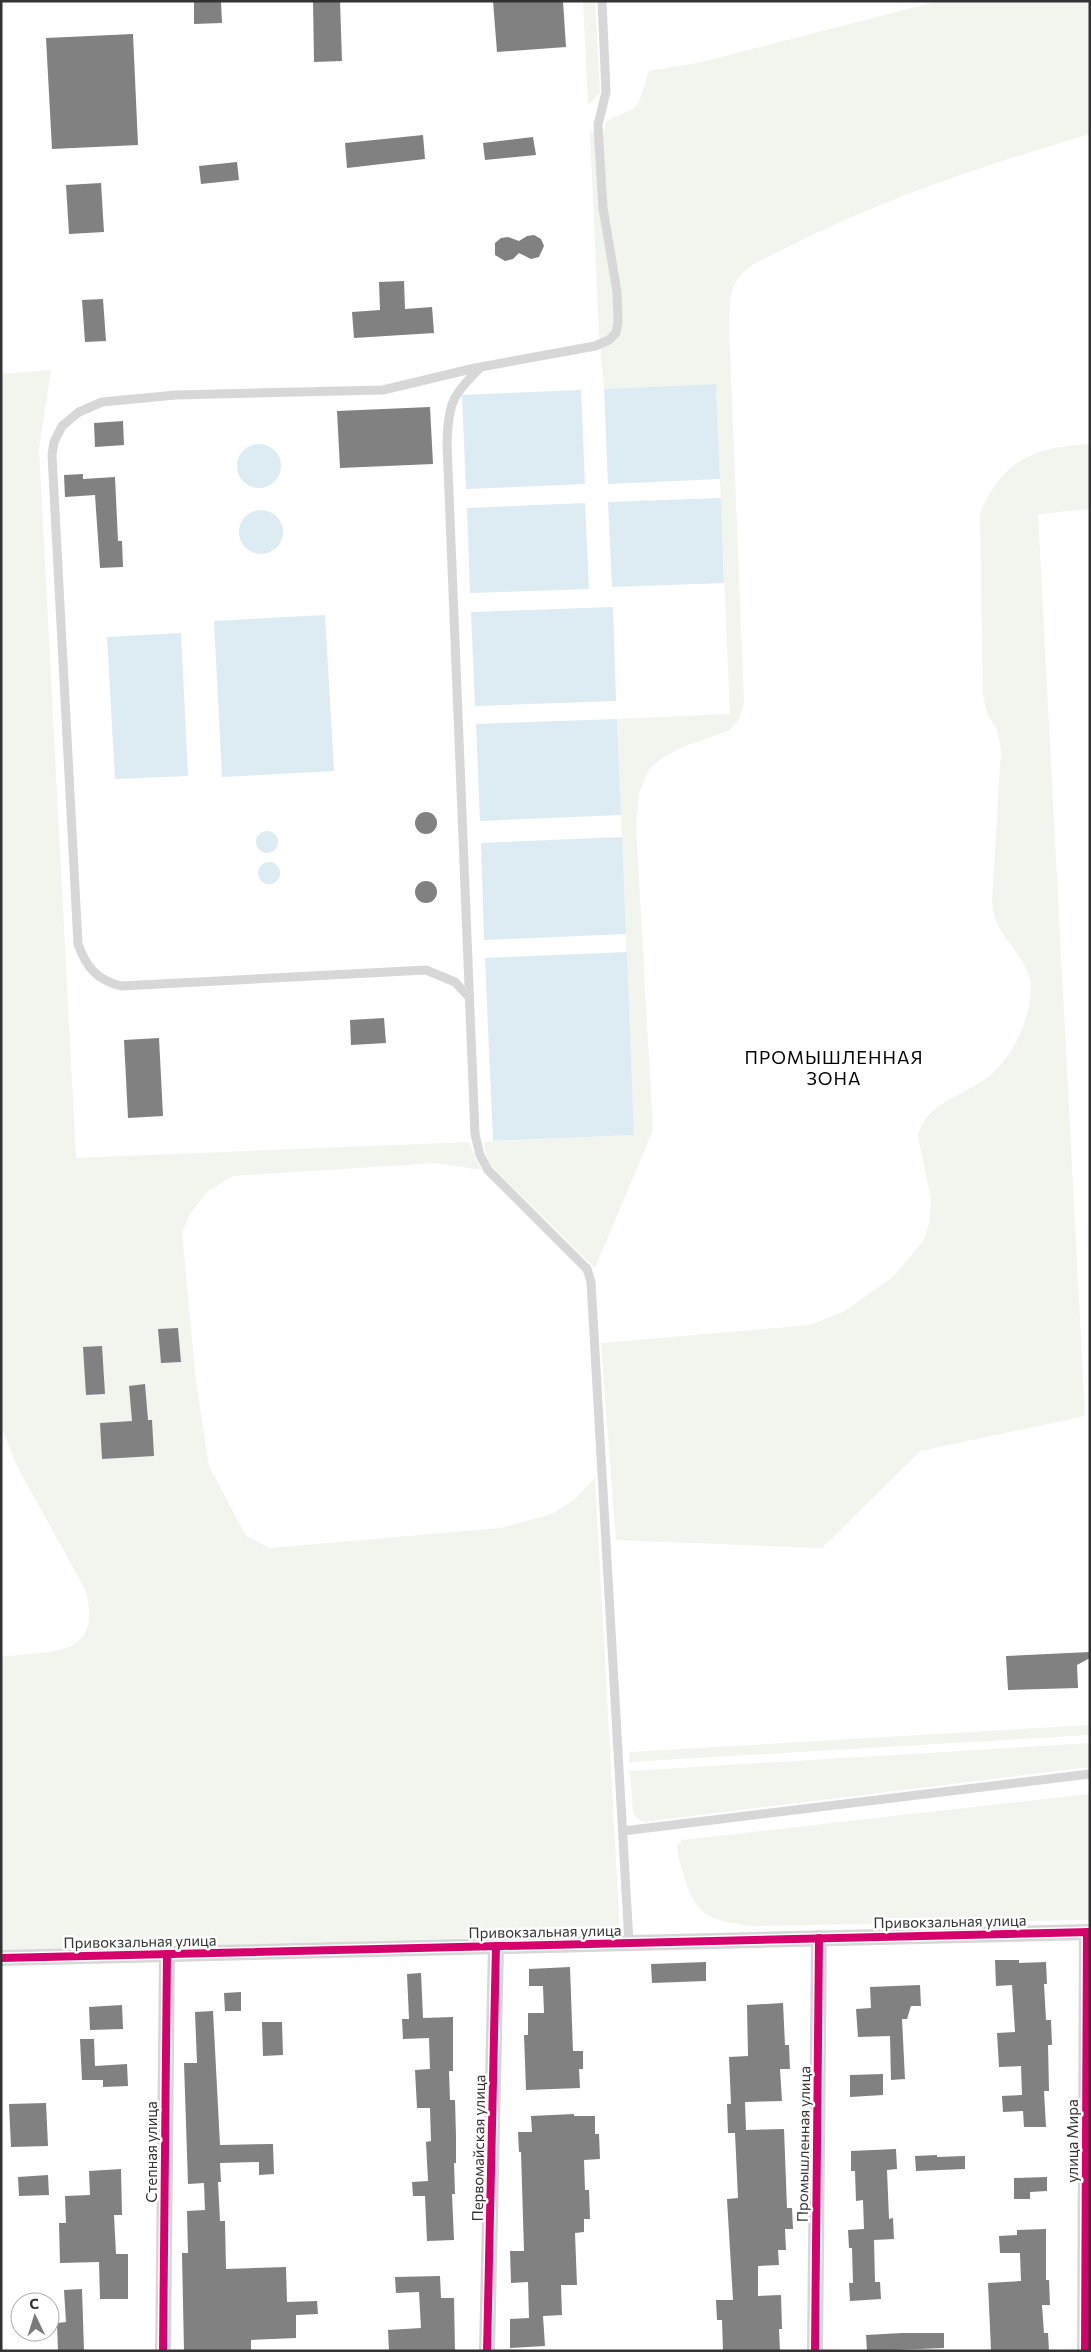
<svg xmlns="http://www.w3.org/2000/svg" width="1091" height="2352" font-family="Commissioner,sans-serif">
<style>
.green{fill:#f1f5ed}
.water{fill:#ddebf3}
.building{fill:#818181}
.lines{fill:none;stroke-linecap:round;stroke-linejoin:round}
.lane{stroke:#d7d7d7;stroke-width:9}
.street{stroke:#d7d7d7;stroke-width:16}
.cycleway-casing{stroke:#fff;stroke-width:11}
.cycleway{stroke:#d6006c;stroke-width:8}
.labels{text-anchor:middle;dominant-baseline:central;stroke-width:5;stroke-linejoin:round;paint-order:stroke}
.street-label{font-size:15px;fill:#333;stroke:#fff}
.quarter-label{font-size:18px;letter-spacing:1px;fill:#000;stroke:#fff}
</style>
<rect width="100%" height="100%" fill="#fff"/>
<g class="green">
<path d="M583 1H595L600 93 588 105Z"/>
<path d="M939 1H1090V134C987 164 884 198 788 247 771 256 750 262 738 279 728 292 730 311 729 327L744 703 739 719 730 730 678 749 662 758 649 769 639 793 636 825 653 1130 595 1268 498 1173 489 1163 483 1142 634 1135 617 719 730 714 716 384 604 389 599 335 590 131 603 135 606 122C615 115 629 114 637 105 641 99 646 79 649 71L702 62Z"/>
<path d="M51 370 39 449 76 1158 469 1142 481 1170 435 1163 233 1176 208 1191 190 1214 182 1232 196 1382 209 1466 246 1536 270 1548 500 1528 552 1514 574 1500 595 1478 620 1934 1 1951V1657C51 1650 103 1659 86 1591L17 1466 1 1426V374Z"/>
<path d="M1090 444V509L1038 514 1085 1416 920 1451 822 1548 616 1540 601 1343 810 1325 845 1311 894 1276 924 1240 930 1220 931 1199 918 1136C927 1101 963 1097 988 1077 1007 1062 1017 1043 1025 1021 1029 1008 1033 993 1030 980 1024 956 1005 942 996 921 994 915 993 908 992 902L1001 750 997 730 987 713 983 696 980 513C1003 459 1035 447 1090 444Z"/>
<path d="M1090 1725V1735L629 1762 630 1752Z"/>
<path d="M1090 1743V1767L643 1822 636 1817 633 1811 630 1771Z"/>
<path d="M1090 1794V1920L752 1926C714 1920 698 1920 685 1880 682 1869 678 1858 677 1846L682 1840Z"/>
</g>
<g class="water">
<path d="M716 384 720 479 608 484 604 389Z"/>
<path d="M581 390 585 484 466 489 462 395Z"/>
<circle cx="259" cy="466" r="22"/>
<path d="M721 498 724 583 612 587 608 502Z"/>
<path d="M585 503 589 589 470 593 467 508Z"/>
<circle cx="261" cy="532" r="22"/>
<path d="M613 607 616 701 475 706 471 612Z"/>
<path d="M325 615 334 771 222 777 214 621Z"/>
<path d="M181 633 188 776 115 779 107 637Z"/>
<path d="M617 719 621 815 480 821 476 724Z"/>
<circle cx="267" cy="842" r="11"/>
<path d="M622 837 626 934 484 940 481 843Z"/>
<circle cx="269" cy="873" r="11"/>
<path d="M627 952 634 1135 493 1141 485 958Z"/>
</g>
<g class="building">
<path d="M194 1H221L222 23 194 24Z"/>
<path d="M313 1H340L342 61 314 62Z"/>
<path d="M493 1H563L566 47 497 52Z"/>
<path d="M133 34 138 145 52 149 46 38Z"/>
<path d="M423 135 425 159 347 168 345 143Z"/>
<path d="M533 137 536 155 485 160 483 143Z"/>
<path d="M237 162 239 180 201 184 199 166Z"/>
<path d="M101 183 104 232 69 234 66 185Z"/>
<path d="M534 235 541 239 544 246 539 257 531 259 519 253 513 259 505 261 495 255V243L501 238 508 237 519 241 527 236Z"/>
<path d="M404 281 405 309 432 307 434 333 354 338 352 312 380 310 379 282Z"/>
<path d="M103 299 106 341 85 342 82 300Z"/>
<path d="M430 407 433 464 340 468 337 411Z"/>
<path d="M123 421 124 445 95 447 94 423Z"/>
<path d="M83 474V479L115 477 118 541H122L123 567 100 568 95 495 65 497 64 475Z"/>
<circle cx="426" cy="823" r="11"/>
<circle cx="426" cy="892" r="11"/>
<path d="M384 1018 386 1043 351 1045 350 1020Z"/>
<path d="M159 1038 163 1116 128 1118 124 1040Z"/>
<path d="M178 1328 181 1362 161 1363 158 1329Z"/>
<path d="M102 1346 105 1394 86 1395 83 1347Z"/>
<path d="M145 1384 148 1420H152L154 1456 102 1459 100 1423 132 1421 129 1386Z"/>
<path d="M1090 1652V1658L1077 1665 1078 1688 1008 1690 1006 1656Z"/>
<path d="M995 1960H1019V1963L1046 1962 1047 1984H1044L1046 2020H1051L1052 2045H1048L1049 2091H1044L1046 2127H1024L1023 2111 1003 2112 1002 2096 1022 2095 1021 2066 999 2067 997 2033 1015 2032 1012 1985 996 1986Z"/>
<path d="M706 1962V1981L652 1983 651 1964Z"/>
<path d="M570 1967 573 2051H583V2069H579L580 2088 526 2090 524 2035H528V2013H544L543 1986H529V1969Z"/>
<path d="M421 1973 423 2018 453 2017V2071H449L450 2100H455L456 2136V2163H454L455 2194H452L454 2240 427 2241 425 2196H413L412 2182 428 2181 426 2142 431 2141 430 2108H417L415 2070 430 2069 429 2038 403 2039 402 2019H409L407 1974Z"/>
<path d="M920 1985 921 2006H911L907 2019H902L905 2079 891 2080 890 2036 858 2037 856 2009 871 2008 870 1987Z"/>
<path d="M241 1992V2011H225L224 1993Z"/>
<path d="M783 2003 785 2045H789L790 2069H780L782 2101 745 2102 746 2130 784 2129 787 2208H792L793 2229H785L786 2250H778L779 2265 758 2266V2296L781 2295 782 2329H779L780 2351H723L722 2320H717L716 2300H733L727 2199 738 2198 735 2133H728L727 2104H731L729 2057 748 2056 747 2005Z"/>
<path d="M122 2005 123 2029 90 2030 89 2007Z"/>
<path d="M213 2011 220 2145 273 2144 274 2174 259 2175V2162L220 2163 221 2182H218L220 2221H225L226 2269 286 2267 287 2302 317 2301 318 2314 296 2315V2338L251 2340V2351H184L182 2253H188L187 2211 205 2210 204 2183 188 2184 184 2063H197L195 2012Z"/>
<path d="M262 2022H282L283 2055 263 2056Z"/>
<path d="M80 2039H94L95 2066 127 2064 128 2086 103 2087V2080H82Z"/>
<path d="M883 2074V2095L850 2097V2075Z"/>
<path d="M46 2103 48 2146 11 2147 9 2104Z"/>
<path d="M574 2114V2116H595V2134H599L600 2159 584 2160 585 2190H589L590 2219H584V2232L575 2233 577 2285H561L562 2315 543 2316 545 2346 510 2348V2319L529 2318 528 2282 511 2283 510 2251H524L521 2152H519L518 2132H532L531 2116Z"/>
<path d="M896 2149 897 2169 887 2170 889 2219 893 2218 894 2239 874 2240 875 2282H880L881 2299 850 2301 849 2283H853L852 2248H849L848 2230 864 2229 863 2200 856 2201 855 2171H851V2151Z"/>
<path d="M937 2155V2157L965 2156V2169L916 2171 915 2156Z"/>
<path d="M121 2169 122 2215H114L116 2254H128V2299H100L99 2262 60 2263 59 2223H66L65 2196 90 2195 89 2171Z"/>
<path d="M48 2175 49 2195 19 2196 18 2177Z"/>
<path d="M1047 2177V2191L1030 2192V2199H1014V2178Z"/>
<path d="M1046 2229V2280H1049L1050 2305H1042L1044 2333H1048L1049 2351 991 2350 988 2283 1021 2281 1020 2253H1000L999 2236 1017 2235V2230Z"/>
<path d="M440 2276 441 2298H454L455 2351H389L388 2330 421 2328 419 2292 396 2293 395 2277Z"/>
<path d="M82 2289 84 2351H58L57 2323 66 2322 64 2290Z"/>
<path d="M902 2333H944V2348L867 2351 866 2335Z"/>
</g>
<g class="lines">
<g class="lane">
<path d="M480 368C452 395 448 404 447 444L475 1134 480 1155 488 1170 587 1269 591 1282 629 1943"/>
<path d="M469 997 455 982 426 970 121 986C97 980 86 967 78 944L52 455 54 442 62 426 79 412 102 402 176 395 383 390 475 368 595 346 609 340 616 333 618 322 617 292 603 208 599 143 598 125 606 92 602 1"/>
<path d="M623 1831 1090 1774"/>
</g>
<g class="street">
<path d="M1 1958 1090 1932"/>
<path d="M163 2351 167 1954"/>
<path d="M487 2351 496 1946"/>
<path d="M815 2351 819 1938"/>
<path d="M1085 2351 1087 1932"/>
</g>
<g class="cycleway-casing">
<g id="cycleway">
<path d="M1 1958 1090 1932"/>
<path d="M163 2351 167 1954"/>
<path d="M487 2351 496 1946"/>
<path d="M815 2351 819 1938"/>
<path d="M1085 2351 1087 1932"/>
</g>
</g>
<use href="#cycleway" class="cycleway"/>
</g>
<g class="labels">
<g class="street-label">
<text transform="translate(950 1921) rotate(-1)">Привокзальная улица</text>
<text transform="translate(545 1931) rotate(-1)">Привокзальная улица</text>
<text transform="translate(140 1941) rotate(-1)">Привокзальная улица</text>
<text transform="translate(1072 2141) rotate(-90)">улица Мира</text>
<text transform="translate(803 2144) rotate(-89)">Промышленная улица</text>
<text transform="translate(478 2148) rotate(-89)">Первомайская улица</text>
<text transform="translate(151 2152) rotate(-90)">Степная улица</text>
</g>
<g class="quarter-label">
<text x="834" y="1057">ПРОМЫШЛЕННАЯ<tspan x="834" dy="21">ЗОНА</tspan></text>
</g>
</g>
<rect width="1091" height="2352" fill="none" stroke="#333333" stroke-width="5"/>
<g transform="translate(35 2317) rotate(356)"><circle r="24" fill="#ffffff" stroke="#adadad"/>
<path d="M0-4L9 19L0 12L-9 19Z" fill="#7a7a7a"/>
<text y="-8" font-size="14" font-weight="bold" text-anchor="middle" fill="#333333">С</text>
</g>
</svg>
